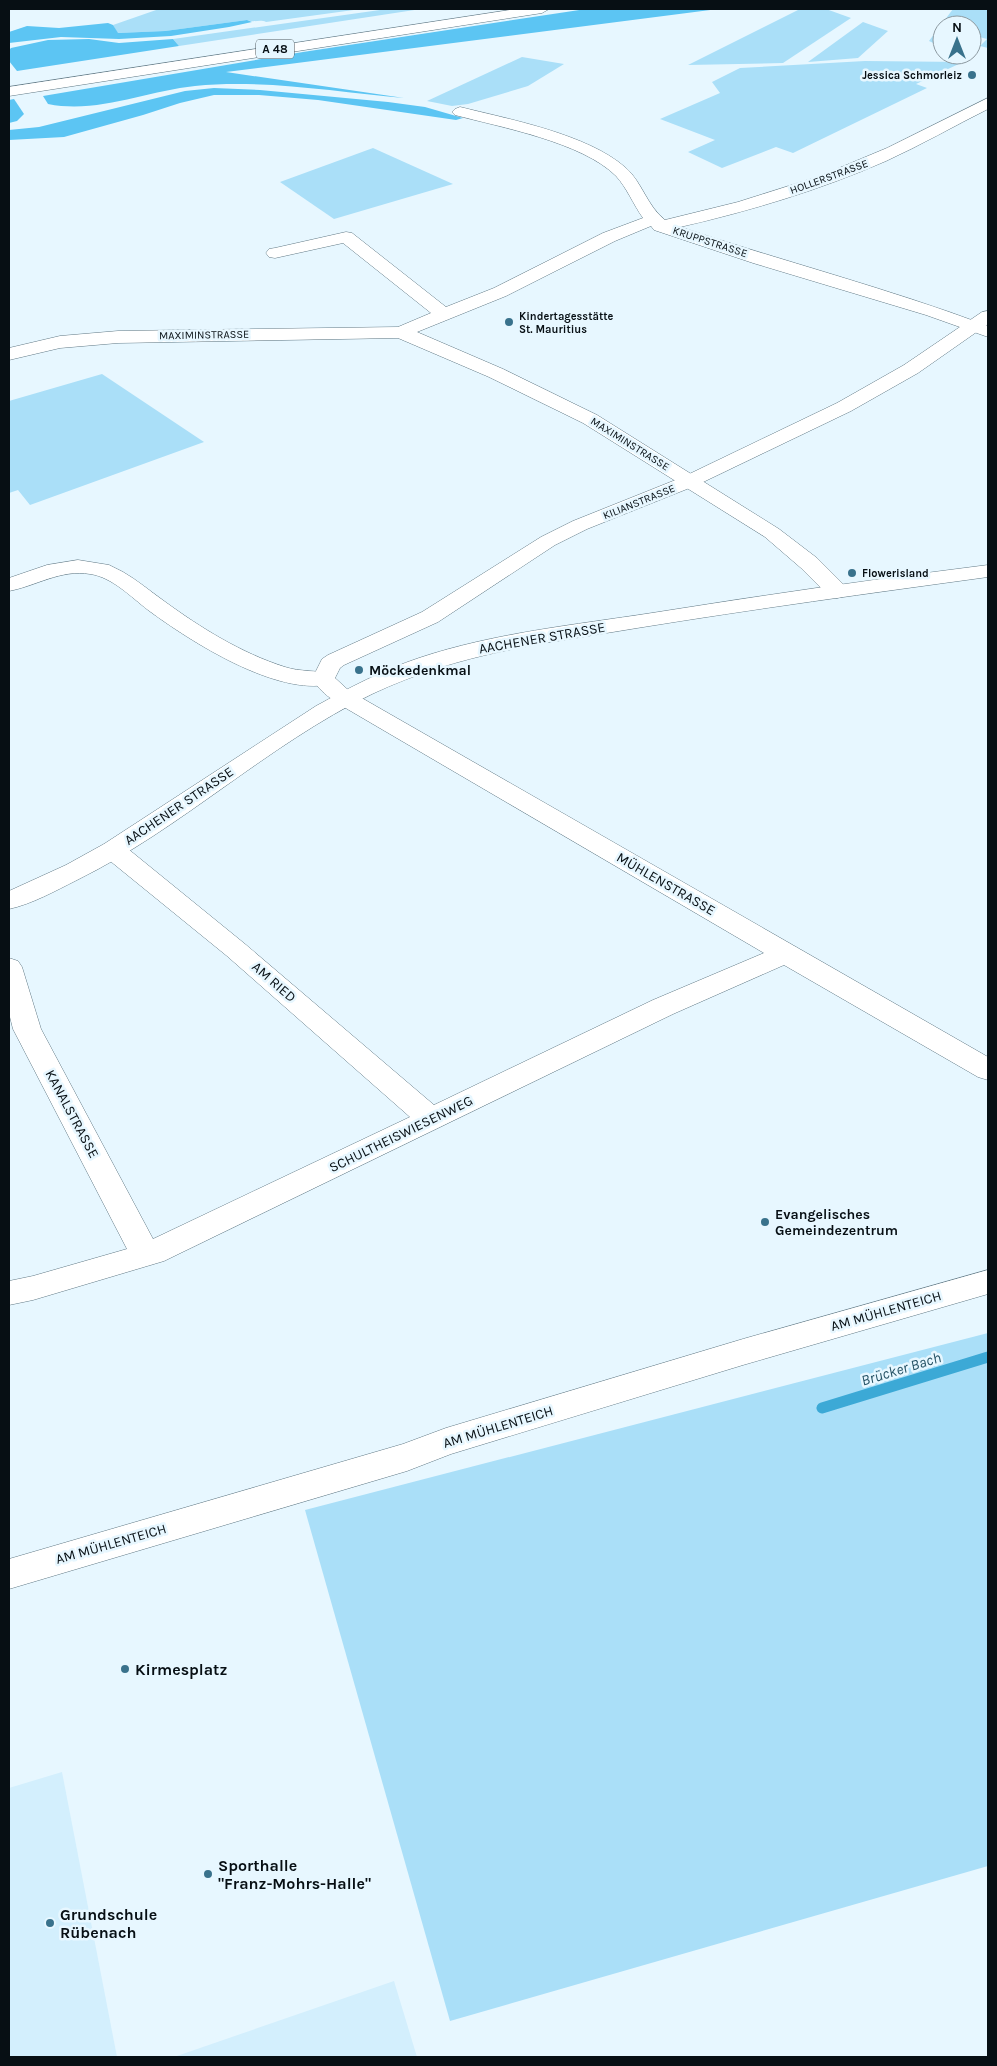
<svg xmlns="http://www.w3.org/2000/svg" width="997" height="2066" font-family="Karla,sans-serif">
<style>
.built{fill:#d3effd}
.green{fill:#aadff8}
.forest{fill:#5cc5f3}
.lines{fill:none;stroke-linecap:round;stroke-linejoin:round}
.stream{stroke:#3ca9d6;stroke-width:11}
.minor-casing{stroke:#617985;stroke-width:1}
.tertiary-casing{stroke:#617985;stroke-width:1}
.secondary-casing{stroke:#617985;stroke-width:1}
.motorway-casing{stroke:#617985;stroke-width:1}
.minor{fill:#fff;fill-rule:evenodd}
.tertiary{fill:#fff;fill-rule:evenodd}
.secondary{fill:#fff;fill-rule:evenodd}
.motorway{fill:#fff;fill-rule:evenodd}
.poi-dot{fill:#39728c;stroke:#e7f7ff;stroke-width:2}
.labels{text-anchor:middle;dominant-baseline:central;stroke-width:5;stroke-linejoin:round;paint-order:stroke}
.far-poi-label{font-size:11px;font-weight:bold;fill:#070f14;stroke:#e7f7ff;text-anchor:start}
.far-street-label{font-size:11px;fill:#070f14;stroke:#e7f7ff}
.shield{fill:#e7f7ff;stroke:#4a555a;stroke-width:1}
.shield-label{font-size:12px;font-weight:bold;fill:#070f14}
.street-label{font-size:14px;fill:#070f14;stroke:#e7f7ff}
.poi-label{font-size:14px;font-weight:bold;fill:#070f14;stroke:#e7f7ff;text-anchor:start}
.water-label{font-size:15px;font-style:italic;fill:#255265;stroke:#e7f7ff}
.near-poi-label{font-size:16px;font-weight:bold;fill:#070f14;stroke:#e7f7ff;text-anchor:start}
</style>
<rect width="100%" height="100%" fill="#e7f7ff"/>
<g class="built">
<path d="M62 1772 117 2057H9V1788Z"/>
<path d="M394 1981 417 2057H174Z"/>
</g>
<g class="green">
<path d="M159 9H361L266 22C260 19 254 23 247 20L165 31 117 33 113 25Z"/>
<path d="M387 9H421L179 46 173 39Z"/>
<path d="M800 9H826L851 18 783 63 688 65Z"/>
<path d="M953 9H988V48L980 46 987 39 972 35V25H942V47L929 41Z"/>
<path d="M863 22 888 31 858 58 808 62Z"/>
<path d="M522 57 564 64 528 86 468 104 452 106 427 101Z"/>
<path d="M865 61 963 62 916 84 927 88 793 153 776 147 722 168 688 152 715 140 660 119 720 93 712 82 740 68Z"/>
<path d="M373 148 453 184 334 219 280 182Z"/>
<path d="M102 374 204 442 30 505 18 490 9 493V401Z"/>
<path d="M988 1333V1866L450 2021 305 1510Z"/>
</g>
<g class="forest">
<path d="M586 9H718L226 72 404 98C336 92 263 79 195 86 146 91 98 114 48 104L43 96 303 52Z"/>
<path d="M247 20 252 22 229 27 171 36 119 39 61 37 9 43V32L27 26 59 28 108 23 113 25 118 33 165 31Z"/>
<path d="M89 39 119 43 173 39 179 46 17 71 9 61V50L11 48 48 40Z"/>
<path d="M214 88 260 90 388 102 425 107 463 118 456 120 318 100 259 95H214L180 103 143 115 64 137 9 140V130L39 127 185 91Z"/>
<path d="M14 99 24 114 17 121 9 123V100Z"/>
</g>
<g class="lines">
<path class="stream" d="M822 1408 988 1357"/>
<g class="minor-casing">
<g id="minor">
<path d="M988 98V109C954 126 921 145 886 161 820 190 750 211 680 227 782 261 887 288 988 326V337L926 315 753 263 654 230 651 226 615 241 506 296 417 332 503 369 597 415 779 529 817 558 845 586 848 591 845 596 837 598 829 596 801 568 765 537 583 423 489 377 398 338 118 343 60 348 9 360V348L60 336 118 331 398 327 431 313 343 243 275 258 269 257 266 253 269 249 275 248 346 232 352 233 446 307 494 288 603 233 643 218C633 204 627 188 616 176 582 142 500 127 455 115L452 112 455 109 460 107C508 119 588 134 626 168 642 182 647 206 665 220L738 202 820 176 887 148Z"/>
<path d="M78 560 109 565 123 572C137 580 150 591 164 601 201 628 241 653 285 667 300 672 316 670 331 674L334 679 331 684C277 697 190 641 148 610 131 597 112 577 90 574 61 569 36 586 9 591V578L47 565Z"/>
<path d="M345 691 353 693 988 1057V1080L978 1077 784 965 673 1014 164 1261 33 1300 9 1305V1281L33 1276 127 1249 13 1029 9 1013V958L18 961 22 967 41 1029 153 1239 410 1117 227 956 104 856 100 850 104 844 113 842 122 844 245 944 434 1105 653 1000 764 953 337 703 333 698 337 693Z"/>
<path d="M988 1270V1294L743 1365 451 1454 407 1471 9 1589V1559L403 1444 446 1428 743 1339Z"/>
</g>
</g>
<g class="tertiary-casing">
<path id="tertiary" d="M988 311V324L918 373 851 411 697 485 587 529 555 545 438 622 344 665 340 668 335 678 357 698 353 703C336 707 321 692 312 679L322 659 328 655 422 612 541 537 573 521 683 477 837 403 904 365 982 312Z"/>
</g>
<g class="secondary-casing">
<path id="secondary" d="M988 565V577C871 593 754 609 637 628 542 644 461 652 372 694 267 745 181 829 77 880 55 891 32 904 9 909V891L66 865 104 844 316 706C349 688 383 670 419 658 494 633 574 625 652 613 764 595 876 579 988 565Z"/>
</g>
<g class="motorway-casing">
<path id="motorway" d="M516 9H549L542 13 9 96V87Z"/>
</g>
<use href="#minor" class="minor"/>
<use href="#tertiary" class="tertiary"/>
<use href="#secondary" class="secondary"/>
<use href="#motorway" class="motorway"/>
</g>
<g class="poi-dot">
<circle cx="972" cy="75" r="5"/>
<circle cx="509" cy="322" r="5"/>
<circle cx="852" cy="573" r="5"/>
<circle cx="359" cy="670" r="5"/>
<circle cx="765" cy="1222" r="5"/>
<circle cx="125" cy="1669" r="5"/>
<circle cx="208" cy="1874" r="5"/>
<circle cx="50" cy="1923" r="5"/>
</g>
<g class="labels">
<g class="far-poi-label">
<text x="962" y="75" text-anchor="end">Jessica Schmorleiz</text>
<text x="519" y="316">Kindertagesstätte<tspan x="519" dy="13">St. Mauritius</tspan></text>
<text x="862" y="573">Flowerisland</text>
</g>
<g class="far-street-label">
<text transform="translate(829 177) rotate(-20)">HOLLERSTRASSE</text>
<text transform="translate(710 242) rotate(18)">KRUPPSTRASSE</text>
<text transform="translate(204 335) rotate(-1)">MAXIMINSTRASSE</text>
<text transform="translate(630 444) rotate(32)">MAXIMINSTRASSE</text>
<text transform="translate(639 502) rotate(-22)">KILIANSTRASSE</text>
</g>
<rect class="shield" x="256" y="39.5" width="38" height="19" rx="4"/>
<g class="shield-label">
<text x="275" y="49">A 48</text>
</g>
<g class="street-label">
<text transform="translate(542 638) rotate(-10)">AACHENER STRASSE</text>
<text transform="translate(179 806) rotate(-34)">AACHENER STRASSE</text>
<text transform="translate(666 884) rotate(30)">MÜHLENSTRASSE</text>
<text transform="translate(274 982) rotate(41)">AM RIED</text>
<text transform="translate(72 1114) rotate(62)">KANALSTRASSE</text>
<text transform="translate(401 1134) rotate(-26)">SCHULTHEISWIESENWEG</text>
<text transform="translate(886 1311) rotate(-16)">AM MÜHLENTEICH</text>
<text transform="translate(498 1427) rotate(-17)">AM MÜHLENTEICH</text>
<text transform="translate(111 1544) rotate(-16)">AM MÜHLENTEICH</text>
</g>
<g class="poi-label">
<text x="369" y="670">Möckedenkmal</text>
<text x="775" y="1214">Evangelisches<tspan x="775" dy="16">Gemeindezentrum</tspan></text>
</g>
<g class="water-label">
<text transform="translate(901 1369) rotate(-17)">Brücker Bach</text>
</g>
<g class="near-poi-label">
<text x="135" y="1669">Kirmesplatz</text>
<text x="218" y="1865">Sporthalle<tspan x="218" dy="18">"Franz-Mohrs-Halle"</tspan></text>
<text x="60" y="1914">Grundschule<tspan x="60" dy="18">Rübenach</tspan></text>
</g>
</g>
<rect width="997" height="2066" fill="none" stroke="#070f14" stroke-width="20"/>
<g transform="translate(957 40)"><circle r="24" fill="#e7f7ff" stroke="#8d9aa1"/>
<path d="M0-4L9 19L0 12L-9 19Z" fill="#39728c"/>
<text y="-8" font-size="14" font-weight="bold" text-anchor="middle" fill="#070f14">N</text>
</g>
</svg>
